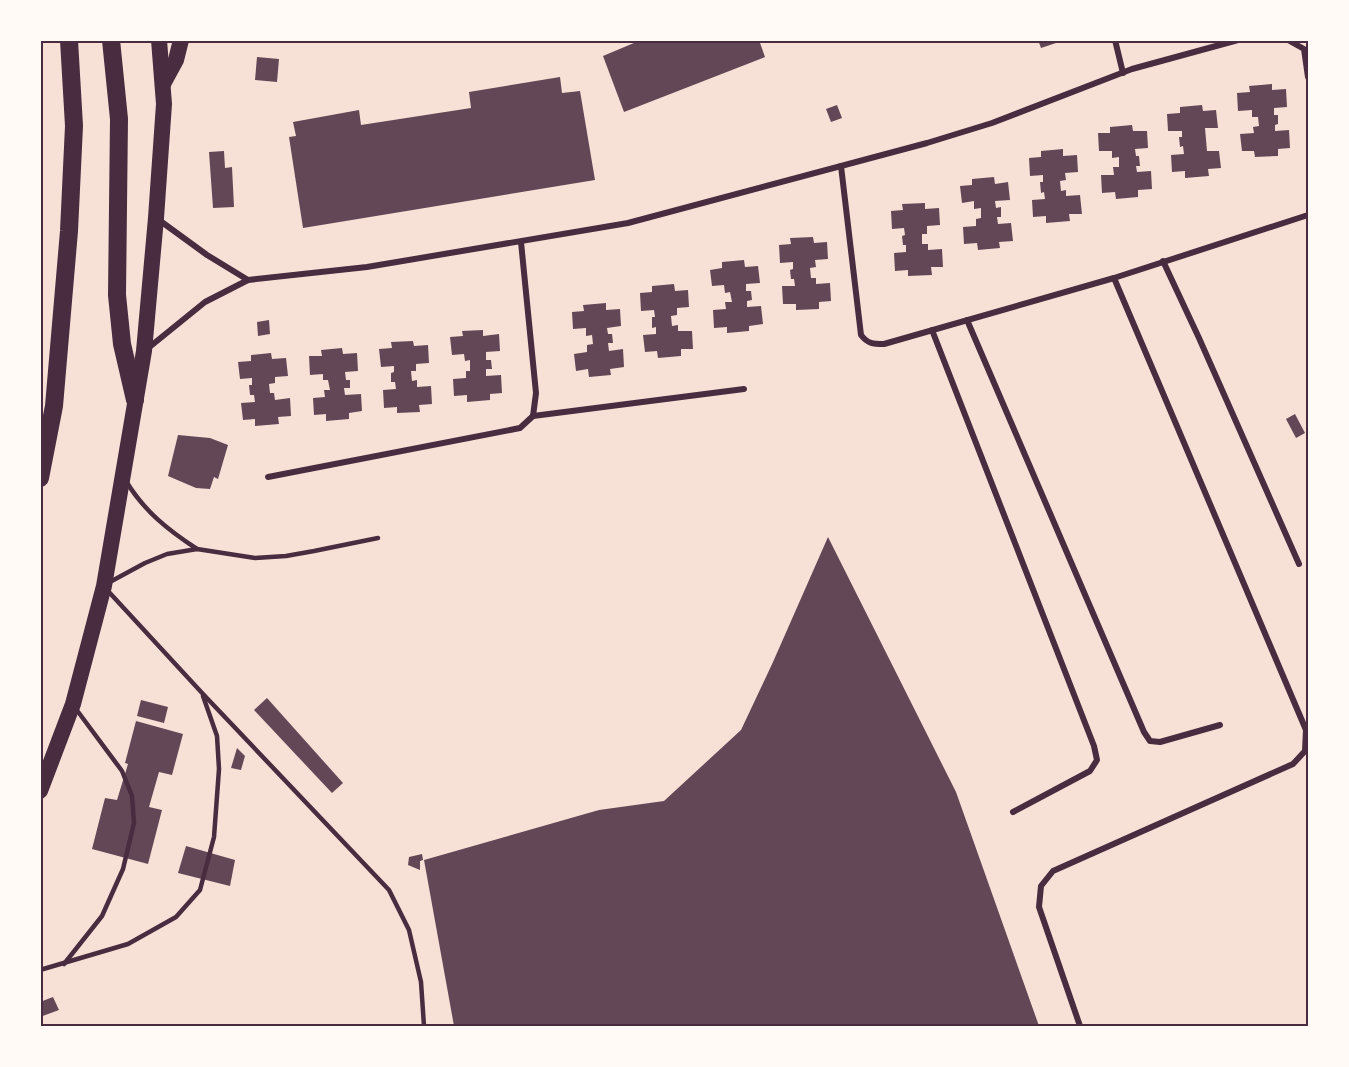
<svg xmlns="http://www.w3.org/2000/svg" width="1349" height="1067" font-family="Signika,sans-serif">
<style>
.building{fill:#644757}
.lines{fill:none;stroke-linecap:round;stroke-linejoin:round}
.service{stroke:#4a2c40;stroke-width:4.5}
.minor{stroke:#4a2c40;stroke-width:6}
.trunk{stroke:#4a2c40;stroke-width:16}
.motorway{stroke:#4a2c40;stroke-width:18}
.neatline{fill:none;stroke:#4a2c40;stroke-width:2}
</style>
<rect width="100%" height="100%" fill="#f7e1d7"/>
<g class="building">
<path d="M641 40H759L765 57 624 112 603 56Z"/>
<path d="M1038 40H1062V41L1041 48Z"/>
<path d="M257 57 279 59 277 82 255 80Z"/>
<path d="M560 77 562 93 580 91 595 180 303 228 289 137 296 136 293 122 359 110 361 125 471 108 469 92Z"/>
<path d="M1272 84V90L1286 89 1287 107 1274 108V115H1278V124L1275 125V131L1289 130 1290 148 1278 149V156L1255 157 1254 151H1242L1240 134 1254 133 1253 127 1259 126 1258 117H1252V110L1238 111 1237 93 1250 92 1249 86Z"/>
<path d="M837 105 842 118 831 122 826 109Z"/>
<path d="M1202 105 1203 111 1216 110 1218 128H1205L1207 151H1219L1221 168 1208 169 1209 176 1185 178V171L1172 172 1171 155 1184 154 1183 146 1180 147 1179 137H1182V131H1168L1167 114 1180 113V107Z"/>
<path d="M1132 125 1133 131H1147L1148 148 1135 149 1136 156H1139L1140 166H1136L1137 172 1151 171 1152 189 1138 190V197L1116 199 1115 192 1102 193 1101 175H1114L1113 167H1119V157L1112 158V151H1099L1098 133H1110V127Z"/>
<path d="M1063 149V156L1077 155 1078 172 1065 173 1066 180 1060 181 1061 191 1066 190V196L1080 195 1082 214H1069L1070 221 1046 223V216L1033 217 1032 200 1045 199 1044 192 1041 193 1040 182H1043V175L1030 176 1029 158 1041 157V151Z"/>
<path d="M224 151 225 168 232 167 234 207 213 208 209 152Z"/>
<path d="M994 177 995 184 1008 182 1010 200 995 201 996 208 1001 207V217H997L998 224 1011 223 1013 241 999 242 1000 248 978 250 977 243 964 244 963 227 976 226V219L981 218V208L974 209V201L962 203 960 186 972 185V179Z"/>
<path d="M925 203V209L939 208 940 225 927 226V234H922V244H928V250L942 249 943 267H931L932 275 908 276V270L895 271 894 253 906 252V245H903L902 236 905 235 904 228 892 229 891 211 903 210 902 204Z"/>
<path d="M813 237 814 243 827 242 828 259 815 260 816 267 810 268 811 278H816V284L830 283 831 301 819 302V309L796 310V304H783L782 286H795L794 279H791L790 270 793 269V262L780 263 779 245 791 244 790 238Z"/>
<path d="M744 260 745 267 758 266 760 283 746 284V291H751L752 300 747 301V307L761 306 763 324 749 326V331L727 333V327L714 328 713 310 726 309 725 302H732L730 292 725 293 724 285 712 286 710 270 722 268V262Z"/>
<path d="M674 284 675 291 688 290 689 307 677 308V315L671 316 672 326 678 325V331H692L693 349H681V356L658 358 657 351 645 352 643 335 656 334V327L652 328V317H655L654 310 641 311 640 293 652 292V286Z"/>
<path d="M606 303V310L620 309 621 326 607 328 608 334H612L613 343H608L609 351 623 349 624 367 610 369 611 375 589 377 588 369 576 371 574 354 587 352V345L593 344 592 335 586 336V328L573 329 572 312 584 311 583 305Z"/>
<path d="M269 320 270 334 258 336 257 322Z"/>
<path d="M483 330V336L499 334 500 351 486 352V360H491L492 369H486V376L501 375 502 393 490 394V400L467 402V395L454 396 453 379 466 378V371H470V360L465 361 464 354 452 355 450 337 463 336 462 331Z"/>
<path d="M413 341 414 346 428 345 429 363 416 364V371H411L412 381 417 380V387L431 386 432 404 419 405 420 412 397 413V407L384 408 383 390 396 389 395 382H391V373L394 372V366L381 367 379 349 392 348 391 342Z"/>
<path d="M342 348 343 354 357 353 358 371 345 372 346 380H350V388H344L345 395 361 394 362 411 349 413V419L326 421V414L314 415 313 398 325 397 324 390H330L328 380H323V374L310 375 309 356H322L321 350Z"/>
<path d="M271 353 272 359 286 358 288 376 275 377V383L269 384 270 393H274L275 400 290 398 291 416 278 417 279 424 255 426V419L243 420 241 403 255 402 254 395H250L249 385H252V378L240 379 238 362 251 361V355Z"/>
<path d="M1295 414 1305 433 1296 438 1286 419Z"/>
<path d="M178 435 210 438 228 445 218 479 214 477 210 489 196 488 168 476Z"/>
<path d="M828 537 956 792 1039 1026H454L424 860 599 810 664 801 741 730 773 662Z"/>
<path d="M267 698 343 783 332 793 254 710Z"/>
<path d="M141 700 168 707 164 723 137 716Z"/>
<path d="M136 721 183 734 172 775 159 772 149 807 162 810 148 864 92 849 105 798 117 800 128 764 125 763Z"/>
<path d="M237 748 245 756 241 770 231 768Z"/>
<path d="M186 846 235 860 230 886 178 873Z"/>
<path d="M422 854 423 860 420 861V870L408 865 409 857Z"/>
<path d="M53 997 59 1010 40 1017V1002Z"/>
</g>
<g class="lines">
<g class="service">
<path d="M126 481C144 511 168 530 197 549"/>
<path d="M108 583 145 563 167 554 197 549 255 558 286 556 314 551 378 538"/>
<path d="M108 591 203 694 389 890 409 930 421 982 424 1026"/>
<path d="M64 964 102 916 123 869 134 823 132 796 122 771 76 709"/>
<path d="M40 970 128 944 176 917 200 890 214 837 219 769 217 736 203 696"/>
</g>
<g class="minor">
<path d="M1115 40 1123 73"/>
<path d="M1288 40 1304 49 1308 77"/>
<path d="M841 166 861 335C868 344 873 344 884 344L1114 278 1308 215"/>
<path d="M159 220 207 255 248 280"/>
<path d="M1163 261 1199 338 1299 564"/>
<path d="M967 320 1144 732 1150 741 1160 742 1220 725"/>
<path d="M932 330 1094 746 1097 760 1090 771 1013 812"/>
<path d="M147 349 205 302 248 280 367 267 628 223 927 143 992 123 1132 69 1238 40"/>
<path d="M533 416 744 389"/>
<path d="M268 477 520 428 533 416 536 393 521 242"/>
<path d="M1080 1026 1039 907 1041 886 1053 871 1293 764 1305 751 1306 730 1114 278"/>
</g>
<g class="trunk">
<path d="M163 84 176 60 181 40"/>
<path d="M40 791 73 704 104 586 144 351 156 218 164 104 159 40"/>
</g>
<g class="motorway">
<path d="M111 40 119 119 117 295 122 344 135 400"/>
<path d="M40 478 54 406 69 231 74 126 69 40"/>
</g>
</g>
<rect width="1349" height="1067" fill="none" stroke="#fffaf5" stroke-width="84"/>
<rect x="42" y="42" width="1265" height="983" class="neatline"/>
</svg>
